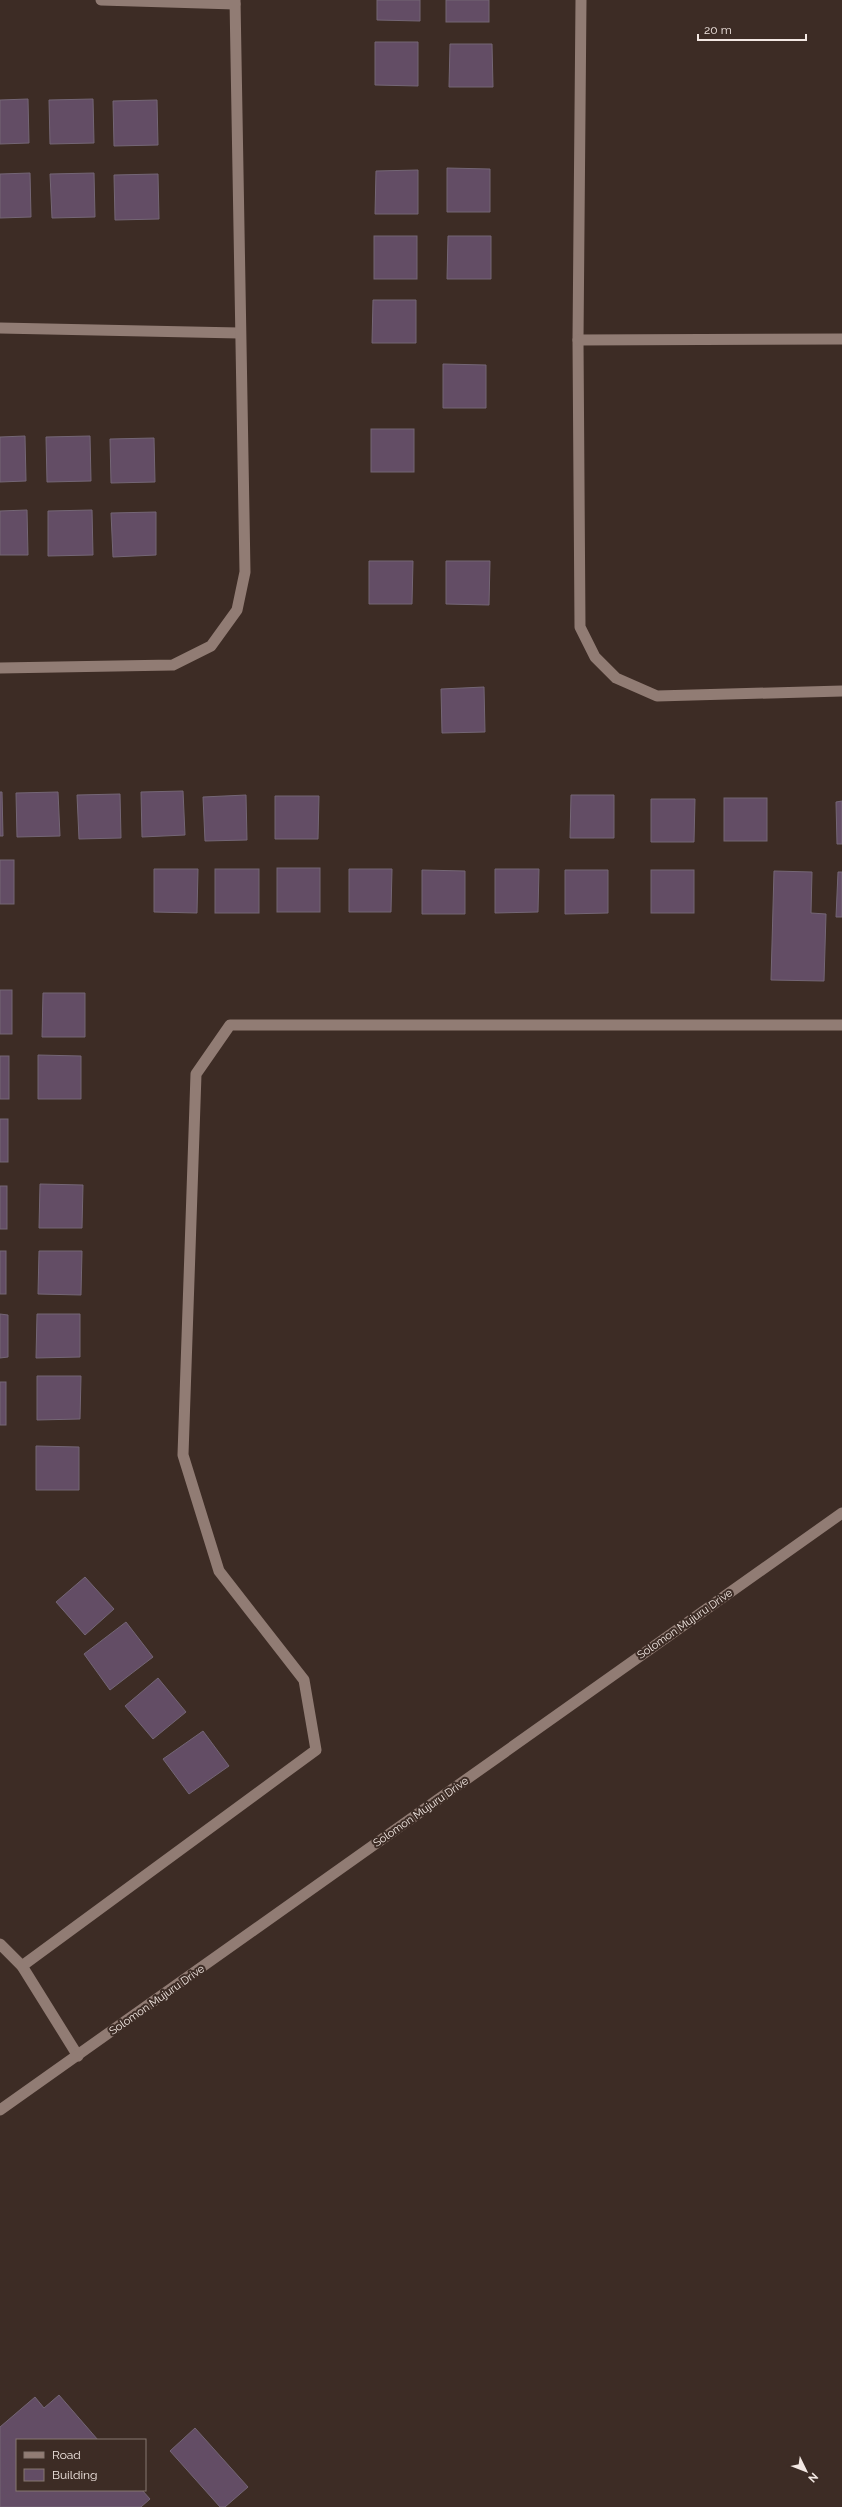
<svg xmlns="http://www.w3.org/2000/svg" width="842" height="2507" font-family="Raleway,sans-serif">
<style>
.building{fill:#634d65;stroke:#746675}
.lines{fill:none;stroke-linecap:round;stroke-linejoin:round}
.minor{stroke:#917c74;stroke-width:11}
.tertiary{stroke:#917c74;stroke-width:11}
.labels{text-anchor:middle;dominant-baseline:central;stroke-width:4;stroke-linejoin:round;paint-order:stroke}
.street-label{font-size:11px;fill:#f3e8e3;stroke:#3d2c25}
</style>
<rect width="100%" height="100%" fill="#3d2c25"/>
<g class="building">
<path d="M377 0H420V21L377 20Z"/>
<rect x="446" y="0" width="43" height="22"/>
<path d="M375 42H418V86L375 85Z"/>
<path d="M450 44H492L493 87H449Z"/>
<path d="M28 99 29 143 0 144V100Z"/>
<path d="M93 99 94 143 50 144 49 100Z"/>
<path d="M157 100 158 145 114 146 113 101Z"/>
<path d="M447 168 490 169V212H447Z"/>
<path d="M418 170V214H375L376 171Z"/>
<path d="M30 173 31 217 0 218V174Z"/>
<path d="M94 173 95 217 52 218 50 174Z"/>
<path d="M158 174 159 219 115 220 114 175Z"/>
<rect x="374" y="236" width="43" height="43"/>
<path d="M448 236H491V279H447Z"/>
<path d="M373 300H416V343H372Z"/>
<path d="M443 364 486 365V408H443Z"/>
<rect x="371" y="429" width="43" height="43"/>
<path d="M25 436 26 481 0 482V437Z"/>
<path d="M90 436 91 481 47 482 46 437Z"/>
<path d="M154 438 155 482 111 483 110 439Z"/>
<path d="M27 510 28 555H0V511Z"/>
<path d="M92 510 93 555 48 556V511Z"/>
<path d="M156 512V555L113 557 111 513Z"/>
<path d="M369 561H413L412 604H369Z"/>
<path d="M446 561H490L489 605 446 604Z"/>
<path d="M484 687 485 732 442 733 441 689Z"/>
<path d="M183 791 185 835 142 837 141 792Z"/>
<path d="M0 792H2L3 836H0Z"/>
<path d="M58 792 60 836 17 837 16 793Z"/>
<path d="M120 794 121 838 79 839 77 795Z"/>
<path d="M246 795 247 840 205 841 203 797Z"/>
<path d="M571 795H614V838H570Z"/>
<path d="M275 796H319L318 839H275Z"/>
<rect x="724" y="798" width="43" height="43"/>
<path d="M651 799H695L694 842H651Z"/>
<path d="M842 801V844H837L836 802Z"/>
<rect x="0" y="860" width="14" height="44"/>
<rect x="277" y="868" width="43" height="44"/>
<path d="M154 869H198L197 913 154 912Z"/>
<rect x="215" y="869" width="44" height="44"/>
<path d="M349 869H392L391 912H349Z"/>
<path d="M495 869H539L538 912 495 913Z"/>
<path d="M422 870 465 871V914H422Z"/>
<path d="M565 870H608V913L565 914Z"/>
<rect x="651" y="870" width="43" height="43"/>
<path d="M774 871 812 872 811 913 826 914 824 981 771 980Z"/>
<path d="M838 872H842V917H836Z"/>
<rect x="0" y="990" width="12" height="44"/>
<path d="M43 993H85V1037H42Z"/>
<path d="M38 1055 81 1056V1099H38Z"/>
<rect x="0" y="1056" width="9" height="43"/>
<rect x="0" y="1119" width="8" height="43"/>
<path d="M40 1184 83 1185 82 1228H39Z"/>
<rect x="0" y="1186" width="7" height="43"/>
<rect x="0" y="1251" width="6" height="43"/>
<path d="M39 1251H82L81 1295 38 1294Z"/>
<path d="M0 1314 8 1315V1357L0 1358Z"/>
<path d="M37 1314H80V1357L36 1358Z"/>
<path d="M37 1376H81L80 1419 37 1420Z"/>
<rect x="0" y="1382" width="6" height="43"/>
<path d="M36 1446 79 1447V1490H36Z"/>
<path d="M85 1577 114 1609 85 1635 56 1602Z"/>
<path d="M126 1622 153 1657 110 1690 84 1654Z"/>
<path d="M158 1678 186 1712 153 1739 125 1706Z"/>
<path d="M203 1731 229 1766 189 1794 163 1759Z"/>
<path d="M59 2395 98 2440H17V2490H142L150 2499 141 2507H0V2427L35 2397 44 2408Z"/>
<path d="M195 2428 248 2487 225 2507H220L170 2451Z"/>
</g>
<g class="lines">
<g class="minor">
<path d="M101 0 235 4"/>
<path d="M581 0 578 340 580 627 595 657 616 678 657 696 842 691"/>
<path d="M0 328 239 333"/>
<path d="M578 340 842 339"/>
<path d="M0 668 173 665 211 646 237 610 245 572 235 0"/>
<path d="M0 1944 22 1966 78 2056"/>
<path d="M22 1966 316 1750 304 1680 219 1571 183 1455 196 1074 230 1025H842"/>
</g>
<path class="tertiary" d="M0 2110 842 1513"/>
</g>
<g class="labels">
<g class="street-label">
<text transform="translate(685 1624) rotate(-35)">Solomon Mujuru Drive</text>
<text transform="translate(421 1812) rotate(-35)">Solomon Mujuru Drive</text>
<text transform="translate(157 2000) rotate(-35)">Solomon Mujuru Drive</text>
</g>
</g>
<rect x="16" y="2439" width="130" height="52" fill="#3d2c25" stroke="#867771"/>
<rect x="24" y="2452" width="20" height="6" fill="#917c74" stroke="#867771"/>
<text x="52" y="2459" font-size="12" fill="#f3e8e3">Road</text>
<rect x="24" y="2469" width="20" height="12" fill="#634d65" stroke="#867771"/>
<text x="52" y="2479" font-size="12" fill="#f3e8e3">Building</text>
<g transform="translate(806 2471) rotate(133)" stroke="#3d2c25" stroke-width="3" paint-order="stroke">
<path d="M0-3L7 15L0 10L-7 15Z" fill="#f3e8e3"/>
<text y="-6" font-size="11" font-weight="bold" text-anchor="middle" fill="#f3e8e3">N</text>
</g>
<path d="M698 34v6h108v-6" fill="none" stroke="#f3e8e3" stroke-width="2"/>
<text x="704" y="34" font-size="12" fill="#f3e8e3" stroke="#3d2c25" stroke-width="3" paint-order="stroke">20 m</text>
</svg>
